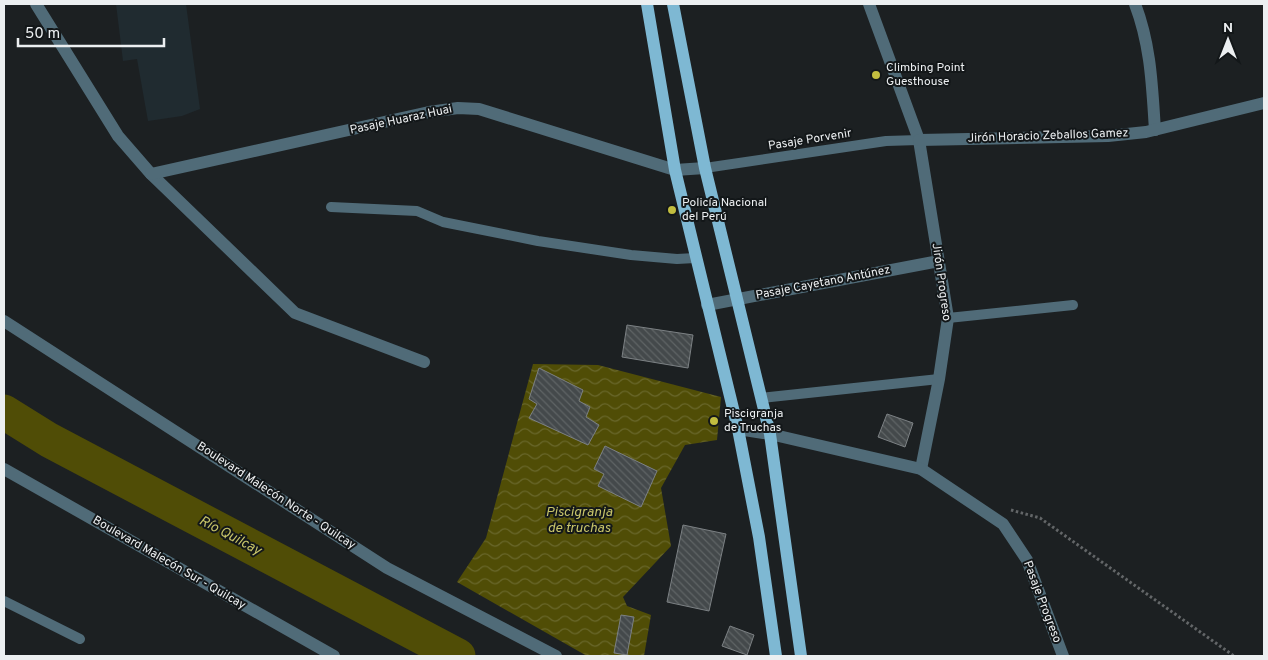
<svg xmlns="http://www.w3.org/2000/svg" width="1268" height="660" font-family="Overpass,sans-serif">
<style>
.built{fill:#202b30}
.water{fill:url(#water-waves)}
.lines{fill:none;stroke-linecap:round;stroke-linejoin:round}
.river{stroke:#504d06;stroke-width:35}
.building{fill:url(#building-back-hatch);stroke:#7c8184}
.path{stroke:#636668;stroke-width:3;stroke-dasharray:2.5 2.5;stroke-linecap:butt}
.service{stroke:#506b78;stroke-width:10}
.minor{stroke:#506b78;stroke-width:12}
.primary{stroke:#7eb8d3;stroke-width:12}
.poi-dot{fill:#c2bd3f;stroke:#131719;stroke-width:2}
.labels{text-anchor:middle;dominant-baseline:central;stroke-width:4;stroke-linejoin:round;paint-order:stroke}
.poi-label{font-size:12px;fill:#eceff1;stroke:#131719;text-anchor:start}
.street-label{font-size:12px;fill:#eceff1;stroke:#131719}
.water-label{font-size:14px;font-style:italic;fill:#c8c56a;stroke:#131719}
</style>
<defs>
<pattern id="water-waves" width="16" height="10" patternUnits="userSpaceOnUse" patternTransform="scale(1.25)"><rect width="16" height="10" fill="#504d06"/><path d="M0 5q4-4 8 0t8 0" fill="none" stroke="#69672b"/></pattern>
<pattern id="building-back-hatch" width="6" height="6" patternUnits="userSpaceOnUse" patternTransform="scale(1.25)"><rect width="6" height="6" fill="#44494b"/><path d="M-1 5l2 2M0 0l6 6M5-1l2 2" fill="none" stroke="#5f6465"/></pattern>
</defs>
<rect width="100%" height="100%" fill="#1c2022"/>
<path class="built" d="M116 4H186L200 109 182 116 148 121 137 59 123 61Z"/>
<path class="water" d="M533 364 598 365 721 397 717 440 685 445 661 488 671 546 623 597 627 606 651 615 644 656H587L457 582 486 538Z"/>
<g class="lines">
<path class="river" d="M4 412 49 440 458 656"/>
</g>
<g class="building">
<path d="M627 325 693 335 688 368 622 357Z"/>
<path d="M539 368 583 390 579 401 590 407 586 417 599 425 588 445 529 418 537 404 529 399Z"/>
<path d="M887 414 913 423 905 447 878 437Z"/>
<path d="M605 446 657 471 641 507 598 486 604 474 594 469Z"/>
<path d="M683 525 726 534 709 611 667 602Z"/>
<path d="M621 615 634 617 627 655 614 653Z"/>
<path d="M730 626 754 635 747 655 722 646Z"/>
</g>
<g class="lines">
<path class="path" d="M1011 510 1040 518 1234 656"/>
<g class="service">
<path d="M705 168 886 141 919 140"/>
<path d="M331 207 417 211 443 222 538 241 631 255 677 259 695 258"/>
<path d="M948 318 1073 305"/>
<path d="M761 398 939 379"/>
<path d="M4 601 80 639"/>
</g>
<g class="minor">
<path d="M36 4 118 136 151 174 295 313 424 362"/>
<path d="M869 4 919 140 948 318 939 379 921 469"/>
<path d="M1135 4C1151 46 1152 86 1155 130"/>
<path d="M919 140 1108 136 1146 132 1264 103"/>
<path d="M151 174 429 112 458 108 479 109 675 170 705 168"/>
<path d="M707 305 939 261"/>
<path d="M4 321 387 568 556 656"/>
<path d="M738 429 770 434 921 469 1003 524 1027 560 1063 656"/>
<path d="M4 469 334 656"/>
</g>
<g class="primary">
<path d="M647 4 675 170 738 429 759 537 776 656"/>
<path d="M673 4 705 168 770 434 801 656"/>
</g>
</g>
<g class="poi-dot">
<circle cx="876" cy="75" r="5"/>
<circle cx="672" cy="210" r="5"/>
<circle cx="714" cy="421" r="5"/>
</g>
<g class="labels">
<g class="poi-label">
<text x="886" y="68">Climbing Point<tspan x="886" dy="14">Guesthouse</tspan></text>
<text x="682" y="203">Policía Nacional<tspan x="682" dy="14">del Perú</tspan></text>
<text x="724" y="414">Piscigranja<tspan x="724" dy="14">de Truchas</tspan></text>
</g>
<g class="street-label">
<text transform="translate(401 120) rotate(-12)">Pasaje Huaraz Huai</text>
<text transform="translate(1048 136) rotate(-2)">Jirón Horacio Zeballos Gamez</text>
<text transform="translate(810 140) rotate(-9)">Pasaje Porvenir</text>
<text transform="translate(941 282) rotate(82)">Jirón Progreso</text>
<text transform="translate(823 283) rotate(-11)">Pasaje Cayetano Antúnez</text>
<text transform="translate(276 496) rotate(33)">Boulevard Malecón Norte - Quilcay</text>
<text transform="translate(169 563) rotate(30)">Boulevard Malecón Sur - Quilcay</text>
<text transform="translate(1042 602) rotate(69)">Pasaje Progreso</text>
</g>
<g class="water-label">
<text x="579" y="512">Piscigranja<tspan x="579" dy="16">de truchas</tspan></text>
<text transform="translate(230 536) rotate(28)">Río Quilcay</text>
</g>
</g>
<rect width="1268" height="660" fill="none" stroke="#eceff1" stroke-width="10"/>
<g transform="translate(1228 40)" stroke="#131719" stroke-width="4" paint-order="stroke">
<path d="M0-4L9 19L0 12L-9 19Z" fill="#eceff1"/>
<text y="-8" font-size="14" font-weight="bold" text-anchor="middle" fill="#eceff1">N</text>
</g>
<path d="M18 38v8h146v-8" fill="none" stroke="#eceff1" stroke-width="2.5"/>
<text x="25" y="38" font-size="15" fill="#eceff1" stroke="#131719" stroke-width="4" paint-order="stroke">50 m</text>
</svg>
